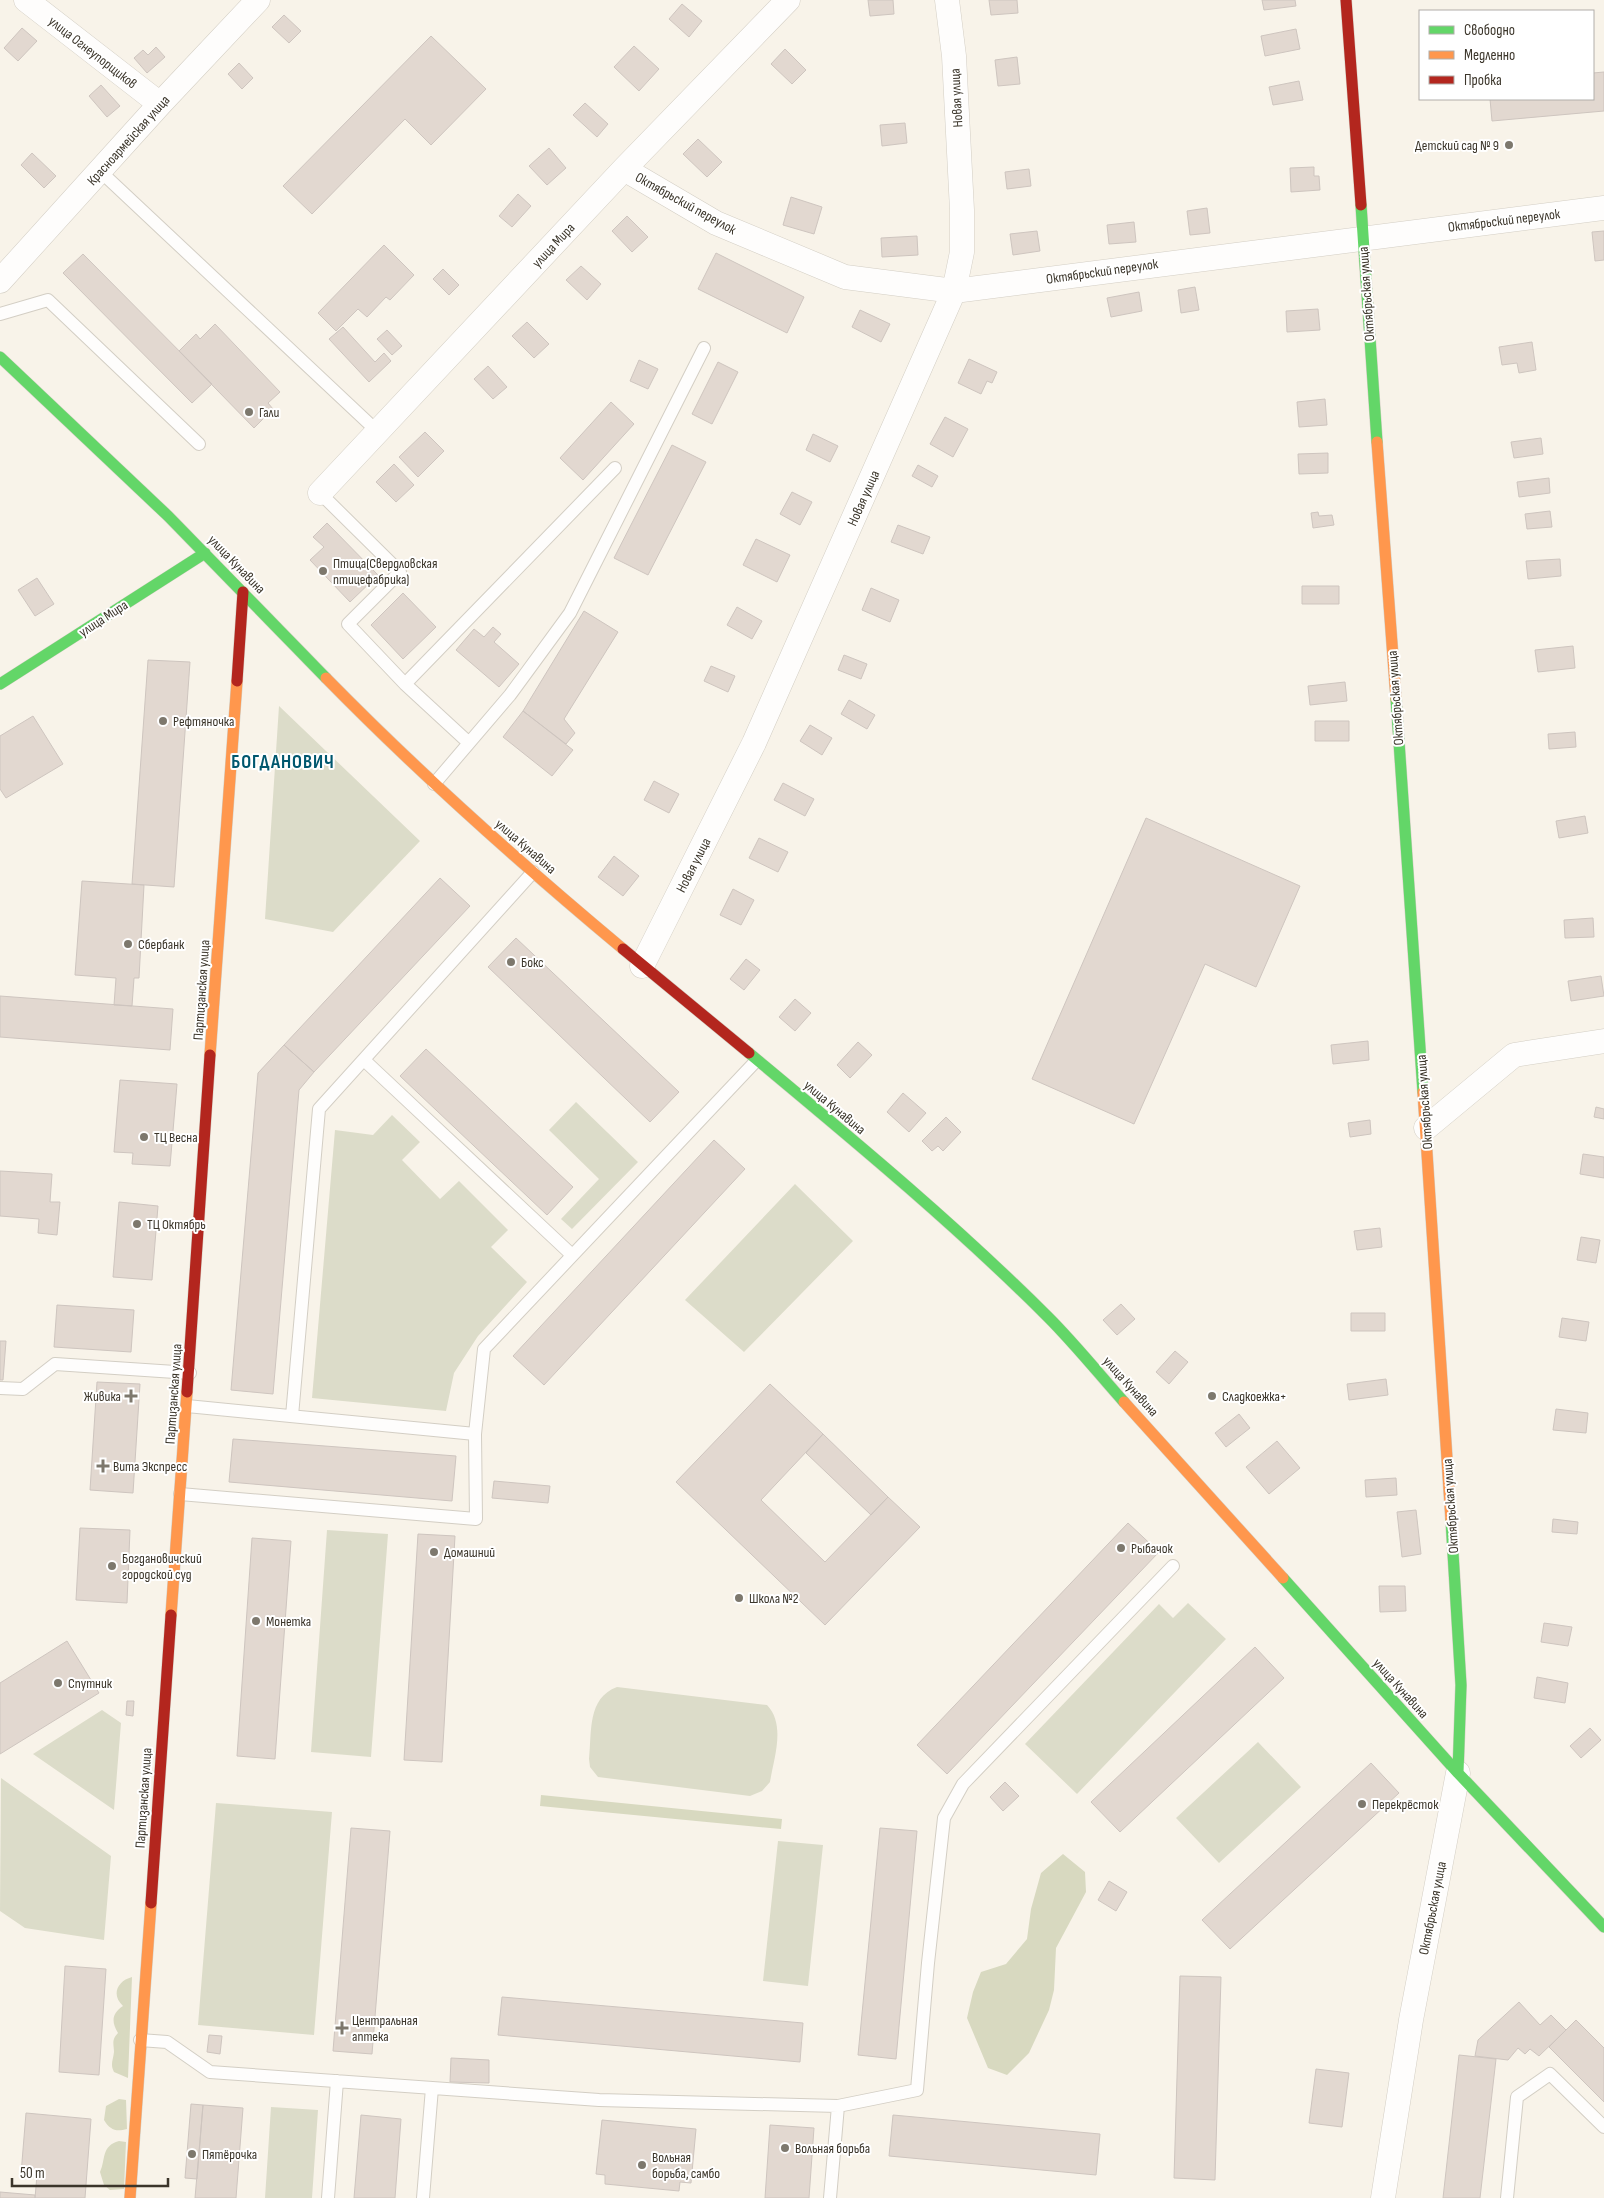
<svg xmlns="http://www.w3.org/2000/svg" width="1604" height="2198" font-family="'Sofia Sans Condensed',sans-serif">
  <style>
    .green { fill: #dcdcc9 }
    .forest { fill: #d8d9c0 }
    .building { fill: #e2d8d0; stroke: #cec5bf }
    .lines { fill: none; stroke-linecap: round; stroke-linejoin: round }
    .lane-casing { stroke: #d3cec4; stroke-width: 14 }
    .street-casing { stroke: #d3cec4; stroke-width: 25 }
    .fast-casing { stroke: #d3cec4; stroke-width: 12 }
    .slow-casing { stroke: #d3cec4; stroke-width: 12 }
    .jam-casing { stroke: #d3cec4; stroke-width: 12 }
    .lane { stroke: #fefdfc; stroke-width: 12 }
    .street { stroke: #fefdfc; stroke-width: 24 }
    .fast { stroke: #63d668; stroke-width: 11 }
    .slow { stroke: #ff974d; stroke-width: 11 }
    .jam { stroke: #b3261e; stroke-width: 11 }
    .poi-dot { fill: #7d786d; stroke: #fff; stroke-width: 2 }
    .labels { text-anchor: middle; stroke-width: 4; stroke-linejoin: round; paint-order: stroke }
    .street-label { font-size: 14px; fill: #3b352a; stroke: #fff }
    .poi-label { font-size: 14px; fill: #3b352a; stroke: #fff; text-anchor: start }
    .district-label { font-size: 19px; font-weight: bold; letter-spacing: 1px; fill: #00576e; stroke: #fff }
  </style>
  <rect width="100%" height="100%" fill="#f8f3e9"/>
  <path class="green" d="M279,706l141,135 -87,91 -68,-13z
    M576,1102l62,60 -66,67 -11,-10 38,-40 -50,-49z
    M392,1115l28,27 -18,18 38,39 19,-18 49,49 -17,17 36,35 -49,54 -24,37 -8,38 -134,-13 23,-268 38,5z
    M795,1184l58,57 -109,111 -59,-52z
    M327,1530l61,4 -17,223 -60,-5z
    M1188,1603l38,36 -149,155 -52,-50 134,-140 14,14z
    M617,1687l150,18c19,20 7,52 3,77l-8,9 -12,5 -152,-19 -8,-10 -1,-8c3,-27 -2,-61 28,-72z
    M102,1710l19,13 -7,87 -81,-56z
    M1258,1742l43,45 -82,76 -43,-45z
    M1,1778l110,78 -7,84 -79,-12 -25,-17z
    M216,1803l116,9 -18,223 -116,-10z
    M778,1841l45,4 -15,141 -45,-5z
    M271,2107l47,3 -6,88h-47z"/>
  <path class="forest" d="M541,1795l241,24 -1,10 -241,-23z
    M1063,1854l22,18 1,20 -30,56 -2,42 -5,20 -20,43 -22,22 -19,-7 -21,-50 6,-26 8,-20 25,-8 21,-25 4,-30 10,-36z
    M132,1977l-4,101 -14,-6c-4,-8 -1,-11 0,-20 0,-7 -3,-12 4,-19 -7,-11 -6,-20 5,-27 -12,-11 -6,-25 9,-29z
    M119,2099l7,1 1,29c-11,3 -17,1 -23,-9l2,-14z
    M119,2141l7,1 -2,47 -14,1 -6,-5 -4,-13c6,-13 1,-26 19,-31z"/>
  <path class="building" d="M868,0h25l1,14 -24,2z
    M989,0h28l1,13 -27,2z
    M1262,0h33l1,6 -32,4z
    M682,4l20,17 -13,16 -20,-18z
    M284,15l17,16 -12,12 -17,-16z
    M22,28l15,13 -19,20 -14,-13z
    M1296,29l4,20 -35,7 -4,-20z
    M431,36l55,53 -55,56 -26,-26 -93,95 -29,-28z
    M634,46l25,23 -20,22 -25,-24z
    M156,47l9,10 -18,16 -13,-15 9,-8 5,5z
    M785,49l21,21 -14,14 -21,-20z
    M1017,57l3,27 -22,2 -3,-26z
    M239,63l14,15 -11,11 -14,-15z
    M1604,72v39l-112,10 -2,-22h103v-26z
    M1299,81l4,19 -30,5 -4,-18z
    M101,85l19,21 -13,11 -18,-21z
    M585,103l23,21 -11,13 -24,-22z
    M905,123l2,20 -25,3 -2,-21z
    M698,139l24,23 -15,15 -24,-23z
    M549,148l17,20 -19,17 -18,-19z
    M32,153l24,23 -12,12 -23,-23z
    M1314,167v9h5l1,14 -29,2 -1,-24z
    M1029,169l2,17 -24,3 -2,-17z
    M518,194l13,12 -19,21 -13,-11z
    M791,197l31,10 -8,27 -31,-9z
    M1207,208l3,25 -20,2 -3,-24z
    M627,216l21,21 -16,15 -20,-21z
    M1134,222l2,20 -27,2 -2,-19z
    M1037,231l3,20 -27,4 -3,-21z
    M1604,231v29l-9,1 -3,-29z
    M917,236l1,19 -36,2 -1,-19z
    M384,245l30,30 -24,25 -4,-3 -19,20 -9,-8 -22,22 -18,-18z
    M716,253l88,44 -17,36 -89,-44z
    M83,254l129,130 -20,19 -129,-130z
    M581,266l20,18 -14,16 -21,-20z
    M443,269l16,16 -10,10 -16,-16z
    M1195,287l4,23 -18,3 -3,-23z
    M1139,292l3,19 -31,6 -4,-19z
    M1318,309l2,21 -33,2 -1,-21z
    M860,310l30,14 -9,18 -29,-15z
    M527,322l22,22 -15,14 -22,-22z
    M215,324l65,68 -12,11 5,6 -19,19 -75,-77 17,-17 4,5z
    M343,327l32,35 9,-9 7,8 -22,21 -40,-43z
    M387,330l15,16 -10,9 -15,-16z
    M1532,342l4,28 -17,3 -2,-10 -15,2 -3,-18z
    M969,359l28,13 -5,11 -5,-2 -6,13 -23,-11z
    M639,360l19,9 -10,20 -18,-8z
    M718,362l20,10 -26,52 -20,-10z
    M488,366l19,21 -14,12 -19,-20z
    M1325,399l2,26 -28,2 -2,-25z
    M611,402l23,22 -51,56 -23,-22z
    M945,417l23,12 -15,28 -23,-13z
    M425,432l19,19 -26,26 -19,-20z
    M813,434l25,12 -8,16 -24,-12z
    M1541,438l2,16 -29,4 -3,-16z
    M672,445l34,17 -58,113 -34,-17z
    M1328,453v20l-29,1 -1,-20z
    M394,464l20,21 -18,17 -20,-20z
    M918,465l20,11 -6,11 -20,-11z
    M1549,478l1,15 -31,4 -2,-15z
    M792,492l20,10 -12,23 -20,-11z
    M1550,511l2,16 -25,2 -2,-15z
    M1318,512l1,4 13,-1 2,10 -21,3 -2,-15z
    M327,523l51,52 -28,27 -40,-42 14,-13 -11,-10z
    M898,525l32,12 -7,17 -32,-12z
    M756,539l34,16 -13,27 -34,-17z
    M1560,559l1,17 -33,3 -2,-18z
    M37,578l17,26 -19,12 -17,-26z
    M1302,586h37v18h-37z
    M871,588l28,12 -9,22 -28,-12z
    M403,593l33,34 -33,32 -32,-34z
    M737,607l25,14 -10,18 -25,-14z
    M584,611l34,21 -54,87 11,14 -9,11 -43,-33z
    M493,627l8,7 -7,8 25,22 -20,23 -43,-37 18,-21 10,8z
    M1573,646l2,22 -37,4 -3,-22z
    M844,655l23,9 -6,15 -23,-9z
    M148,660l42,2 -16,225 -42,-3z
    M711,666l24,10 -7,16 -24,-11z
    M1345,682l2,19 -37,4 -2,-19z
    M849,700l26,15 -8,14 -26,-15z
    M523,711l50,39 -21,26 -49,-39z
    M33,716l30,48 -57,34 -6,-9v-53z
    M1315,721h34v20h-34z
    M810,725l22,13 -10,17 -22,-14z
    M1575,732l1,15 -27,2 -1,-15z
    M654,781l25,13 -10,19 -25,-13z
    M783,783l31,16 -9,17 -31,-16z
    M1585,816l3,17 -29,5 -3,-17z
    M1146,818l154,68 -44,101 -51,-23 -71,160 -102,-45z
    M759,838l29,14 -10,20 -29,-14z
    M614,856l25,20 -16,20 -25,-19z
    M440,878l30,28 -156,166 -30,-27z
    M82,881l62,4 -5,93h-5l-2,28 -18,-1 2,-27 -41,-3z
    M733,889l21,11 -13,25 -21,-10z
    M1593,918l1,19 -29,1 -1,-18z
    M516,938l163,154 -29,30 -162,-155z
    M746,959l14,11 -16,20 -14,-11z
    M1601,976l3,20 -33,5 -3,-20z
    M0,996l173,13 -3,41 -170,-13z
    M795,999l16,14 -16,18 -16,-14z
    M1368,1041l1,19 -36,4 -2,-19z
    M858,1042l14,13 -22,23 -13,-13z
    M284,1045l30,27 -15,18 -26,304 -42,-4 27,-317z
    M426,1049l147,138 -26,28 -147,-139z
    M120,1080l57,4 -7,82 -38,-2 1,-11 -19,-1z
    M903,1093l23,20 -17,19 -22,-20z
    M1596,1107l8,2v10l-10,-2z
    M946,1117l15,15 -18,19 -5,-5 -6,5 -10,-10z
    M1370,1120l1,14 -21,3 -2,-14z
    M714,1140l31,29 -201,216 -31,-29z
    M1583,1154l21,3v21l-24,-4z
    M0,1171l52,3 -2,28h10l-3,33 -19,-2 1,-14 -39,-3z
    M119,1202l39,4 -6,74 -39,-3z
    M1380,1228l2,19 -25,3 -3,-19z
    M1581,1237l19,3 -4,23 -19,-3z
    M1121,1304l14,15 -18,16 -14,-15z
    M57,1305l77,5 -3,42 -77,-5z
    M1351,1313h34v18h-34z
    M1562,1318l27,4 -3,19 -27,-4z
    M0,1341h6l-3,39h-3z
    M1175,1351l13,11 -19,22 -13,-12z
    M1386,1379l2,16 -39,5 -2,-16z
    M97,1382l43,2 -7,109 -43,-3z
    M770,1384l53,50 -62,66 64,62 63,-65 32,30 -95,98 -149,-143z
    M1556,1409l32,4 -2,20 -33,-3z
    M1239,1414l11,14 -24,19 -11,-14z
    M823,1434l65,63 -17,18 -65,-62z
    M233,1439l223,17 -4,45 -223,-19z
    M1277,1441l23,27 -31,26 -23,-27z
    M1396,1478l1,17 -31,2 -1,-17z
    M494,1481l56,5 -2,17 -56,-5z
    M1416,1510l5,44 -19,3 -5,-45z
    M1553,1519l25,3 -1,12 -25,-2z
    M1128,1523l31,29 -212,222 -30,-29z
    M80,1528l50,2 -3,73 -51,-3z
    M418,1534l37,2 -13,226 -38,-2z
    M252,1538l39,3 -16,218 -38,-3z
    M1379,1586h26l1,25 -26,1z
    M1544,1623l28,4 -4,19 -27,-4z
    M67,1641l32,52 -99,61v-71z
    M1255,1647l29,31 -164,154 -29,-30z
    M1537,1677l31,6 -3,20 -31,-5z
    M127,1701h7l-1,15 -7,-1z
    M1590,1728l11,12 -20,18 -11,-12z
    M1371,1763l28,30 -169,156 -28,-29z
    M1005,1782l14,14 -16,15 -13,-14z
    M351,1828l39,3 -18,223 -39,-3z
    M880,1828l37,3 -21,228 -38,-4z
    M1109,1881l18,11 -11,19 -18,-11z
    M65,1966l41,3 -7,106 -40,-3z
    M1180,1976l41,1 -6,203 -41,-2z
    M502,1997l301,26 -3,39 -302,-27z
    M1519,2002l21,23 11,-10 15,15 -27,26 -9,-7 -5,5 -7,-6 -10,12 -33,-4 3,-16z
    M1576,2020l28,28v54l-55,-55z
    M209,2035l13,1 -2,18 -13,-2z
    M1459,2055l37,4 -16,139h-37z
    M451,2058l38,2v23l-39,-1z
    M1316,2069l33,4 -7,54 -33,-4z
    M191,2104l12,1 -6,74 -12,-1z
    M203,2105l40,3 -7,90h-41z
    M26,2113l65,6 -6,79h-50l2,-23 -16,-1z
    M361,2115l40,4 -6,79h-41z
    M893,2115l207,19 -4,41 -207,-19z
    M602,2120l94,9 -5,54 -11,-1 -1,9 -74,-7v-9l-9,-1z
    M770,2125l44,3 -5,70h-44z
    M0,2192l35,3v3h-35z"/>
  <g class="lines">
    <g class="lane-casing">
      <path id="lane" d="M100,171l278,261
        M0,314l48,-14 151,144
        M320,493l80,79 -52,52 57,60 64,59
        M405,684l210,-216
        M434,784l76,-89 60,-82 134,-265
        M364,1060l208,195
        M0,1388l23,1 32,-25 135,9
        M187,1406l288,28
        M292,1416l27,-307 214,-237
        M180,1494l296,25 -1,-85 9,-85 272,-288
        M140,2040l27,2 43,30 389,28 239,6
        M328,2198l9,-117
        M423,2198l9,-110
        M830,2198l8,-92 79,-16 11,-127 16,-145 19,-34 210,-218
        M1507,2198l10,-101 33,-23 54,53"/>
    </g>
    <g class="street-casing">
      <path id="street" d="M26,0l134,104
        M624,169l92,54 129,54 109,14 650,-83
        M0,281l160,-177 98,-104
        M320,493l304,-324 164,-169
        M642,966l112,-223 200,-452 8,-39v-42l-8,-154 -7,-56
        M1426,1128l88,-73 90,-14
        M1383,2198l28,-178 47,-247"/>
    </g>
    <g class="fast-casing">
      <path id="fast" d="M1361,205l16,237
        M0,357l168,159 158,162
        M0,684l205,-131
        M1396,698l27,394
        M749,1053c102,85 205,170 299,264 27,27 51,57 76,85
        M1451,1520l10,165 -3,88
        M1283,1578l175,195 146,154"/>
    </g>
    <g class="slow-casing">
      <path id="slow" d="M1377,442l19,256
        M326,678c94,96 194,185 297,271
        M210,1055l27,-374
        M1423,1092l28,428
        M1124,1402l159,176
        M171,1615l16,-223
        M130,2198l21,-295"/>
    </g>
    <g class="jam-casing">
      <path id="jam" d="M1346,0l15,205
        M237,681l6,-89
        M623,949l126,104
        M187,1392l23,-337
        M151,1903l20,-288"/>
    </g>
    <use href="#lane" class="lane"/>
    <use href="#street" class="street"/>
    <use href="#fast" class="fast"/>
    <use href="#slow" class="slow"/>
    <use href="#jam" class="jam"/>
  </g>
  <g class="poi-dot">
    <circle cx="1509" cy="145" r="5"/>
    <circle cx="249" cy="412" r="5"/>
    <circle cx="323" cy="571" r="5"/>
    <circle cx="163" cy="721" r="5"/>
    <circle cx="128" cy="944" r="5"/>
    <circle cx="511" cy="962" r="5"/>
    <circle cx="144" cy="1137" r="5"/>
    <circle cx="137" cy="1224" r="5"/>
    <path d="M128.5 1388.5h5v5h5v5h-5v5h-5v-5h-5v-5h5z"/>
    <circle cx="1212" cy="1396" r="5"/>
    <path d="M100.5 1458.5h5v5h5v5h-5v5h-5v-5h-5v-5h5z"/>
    <circle cx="1121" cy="1548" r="5"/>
    <circle cx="434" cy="1552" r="5"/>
    <circle cx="112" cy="1566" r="5"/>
    <circle cx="739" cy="1598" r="5"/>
    <circle cx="256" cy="1621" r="5"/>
    <circle cx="58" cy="1683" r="5"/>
    <circle cx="1362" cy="1804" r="5"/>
    <path d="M339.5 2020.5h5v5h5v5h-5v5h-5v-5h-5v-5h5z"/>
    <circle cx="785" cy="2148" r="5"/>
    <circle cx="192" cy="2154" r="5"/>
    <circle cx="642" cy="2165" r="5"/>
  </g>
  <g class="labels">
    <g class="street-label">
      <text transform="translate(93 52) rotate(38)" y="5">улица Огнеупорщиков</text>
      <text transform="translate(956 98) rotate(-93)" y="5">Новая улица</text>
      <text transform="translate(128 140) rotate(-48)" y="5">Красноармейская улица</text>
      <text transform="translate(686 203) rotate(29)" y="5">Октябрьский переулок</text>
      <text transform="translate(1504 220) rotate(-7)" y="5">Октябрьский переулок</text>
      <text transform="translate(553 245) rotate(-47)" y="5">улица Мира</text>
      <text transform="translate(1102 271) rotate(-8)" y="5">Октябрьский переулок</text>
      <text transform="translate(1366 294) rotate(-94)" y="5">Октябрьская улица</text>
      <text transform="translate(863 498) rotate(-66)" y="5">Новая улица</text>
      <text transform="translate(237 564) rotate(46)" y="5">улица Кунавина</text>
      <text transform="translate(103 618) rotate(-33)" y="5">улица Мира</text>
      <text transform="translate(1395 698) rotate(-94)" y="5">Октябрьская улица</text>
      <text transform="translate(526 846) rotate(41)" y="5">улица Кунавина</text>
      <text transform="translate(693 865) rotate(-63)" y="5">Новая улица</text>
      <text transform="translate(201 990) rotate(-86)" y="5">Партизанская улица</text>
      <text transform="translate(1424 1102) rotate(-94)" y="5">Октябрьская улица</text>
      <text transform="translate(835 1107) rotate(40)" y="5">улица Кунавина</text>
      <text transform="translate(1131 1386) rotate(48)" y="5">улица Кунавина</text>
      <text transform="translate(173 1394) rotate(-86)" y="5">Партизанская улица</text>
      <text transform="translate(1450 1506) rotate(-94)" y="5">Октябрьская улица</text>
      <text transform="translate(1401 1688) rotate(48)" y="5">улица Кунавина</text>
      <text transform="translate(143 1798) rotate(-86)" y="5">Партизанская улица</text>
      <text transform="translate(1432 1908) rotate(-79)" y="5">Октябрьская улица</text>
    </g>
    <g class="poi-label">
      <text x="1499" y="150" text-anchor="end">Детский сад № 9</text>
      <text x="259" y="417">Гали</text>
      <text x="333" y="568">Птица(Свердловская<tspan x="333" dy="16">птицефабрика)</tspan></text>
      <text x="173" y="726">Рефтяночка</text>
      <text x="138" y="949">Сбербанк</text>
      <text x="521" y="967">Бокс</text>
      <text x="154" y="1142">ТЦ Весна</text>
      <text x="147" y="1229">ТЦ Октябрь</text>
      <text x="121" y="1401" text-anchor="end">Живика</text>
      <text x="1222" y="1401">Сладкоежка+</text>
      <text x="113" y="1471">Вита Экспресс</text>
      <text x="1131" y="1553">Рыбачок</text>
      <text x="444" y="1557">Домашний</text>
      <text x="122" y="1563">Богдановичский<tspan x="122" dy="16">городской суд</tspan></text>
      <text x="749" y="1603">Школа №2</text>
      <text x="266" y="1626">Монетка</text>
      <text x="68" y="1688">Спутник</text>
      <text x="1372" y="1809">Перекрёсток</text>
      <text x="352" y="2025">Центральная<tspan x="352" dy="16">аптека</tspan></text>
      <text x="795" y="2153">Вольная борьба</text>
      <text x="202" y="2159">Пятёрочка</text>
      <text x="652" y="2162">Вольная<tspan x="652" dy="16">борьба, самбо</tspan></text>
    </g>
    <g class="district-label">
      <text x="283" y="768">БОГДАНОВИЧ</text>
    </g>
  </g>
  <rect x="1419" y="10" width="175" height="90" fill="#ffffff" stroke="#b1aeaa"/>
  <rect x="1429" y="26" width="25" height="8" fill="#63d668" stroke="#b1aeaa"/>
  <text x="1464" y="35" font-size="15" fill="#3b352a">Свободно</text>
  <rect x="1429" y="51" width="25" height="8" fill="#ff974d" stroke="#b1aeaa"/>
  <text x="1464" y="60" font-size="15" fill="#3b352a">Медленно</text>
  <rect x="1429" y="76" width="25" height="8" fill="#b3261e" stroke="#b1aeaa"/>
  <text x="1464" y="85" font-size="15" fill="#3b352a">Пробка</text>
  <path d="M12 2178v8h156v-8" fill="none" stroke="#3b352a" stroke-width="2.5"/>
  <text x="20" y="2178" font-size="15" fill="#3b352a" stroke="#ffffff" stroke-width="4" paint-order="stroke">50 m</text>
</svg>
